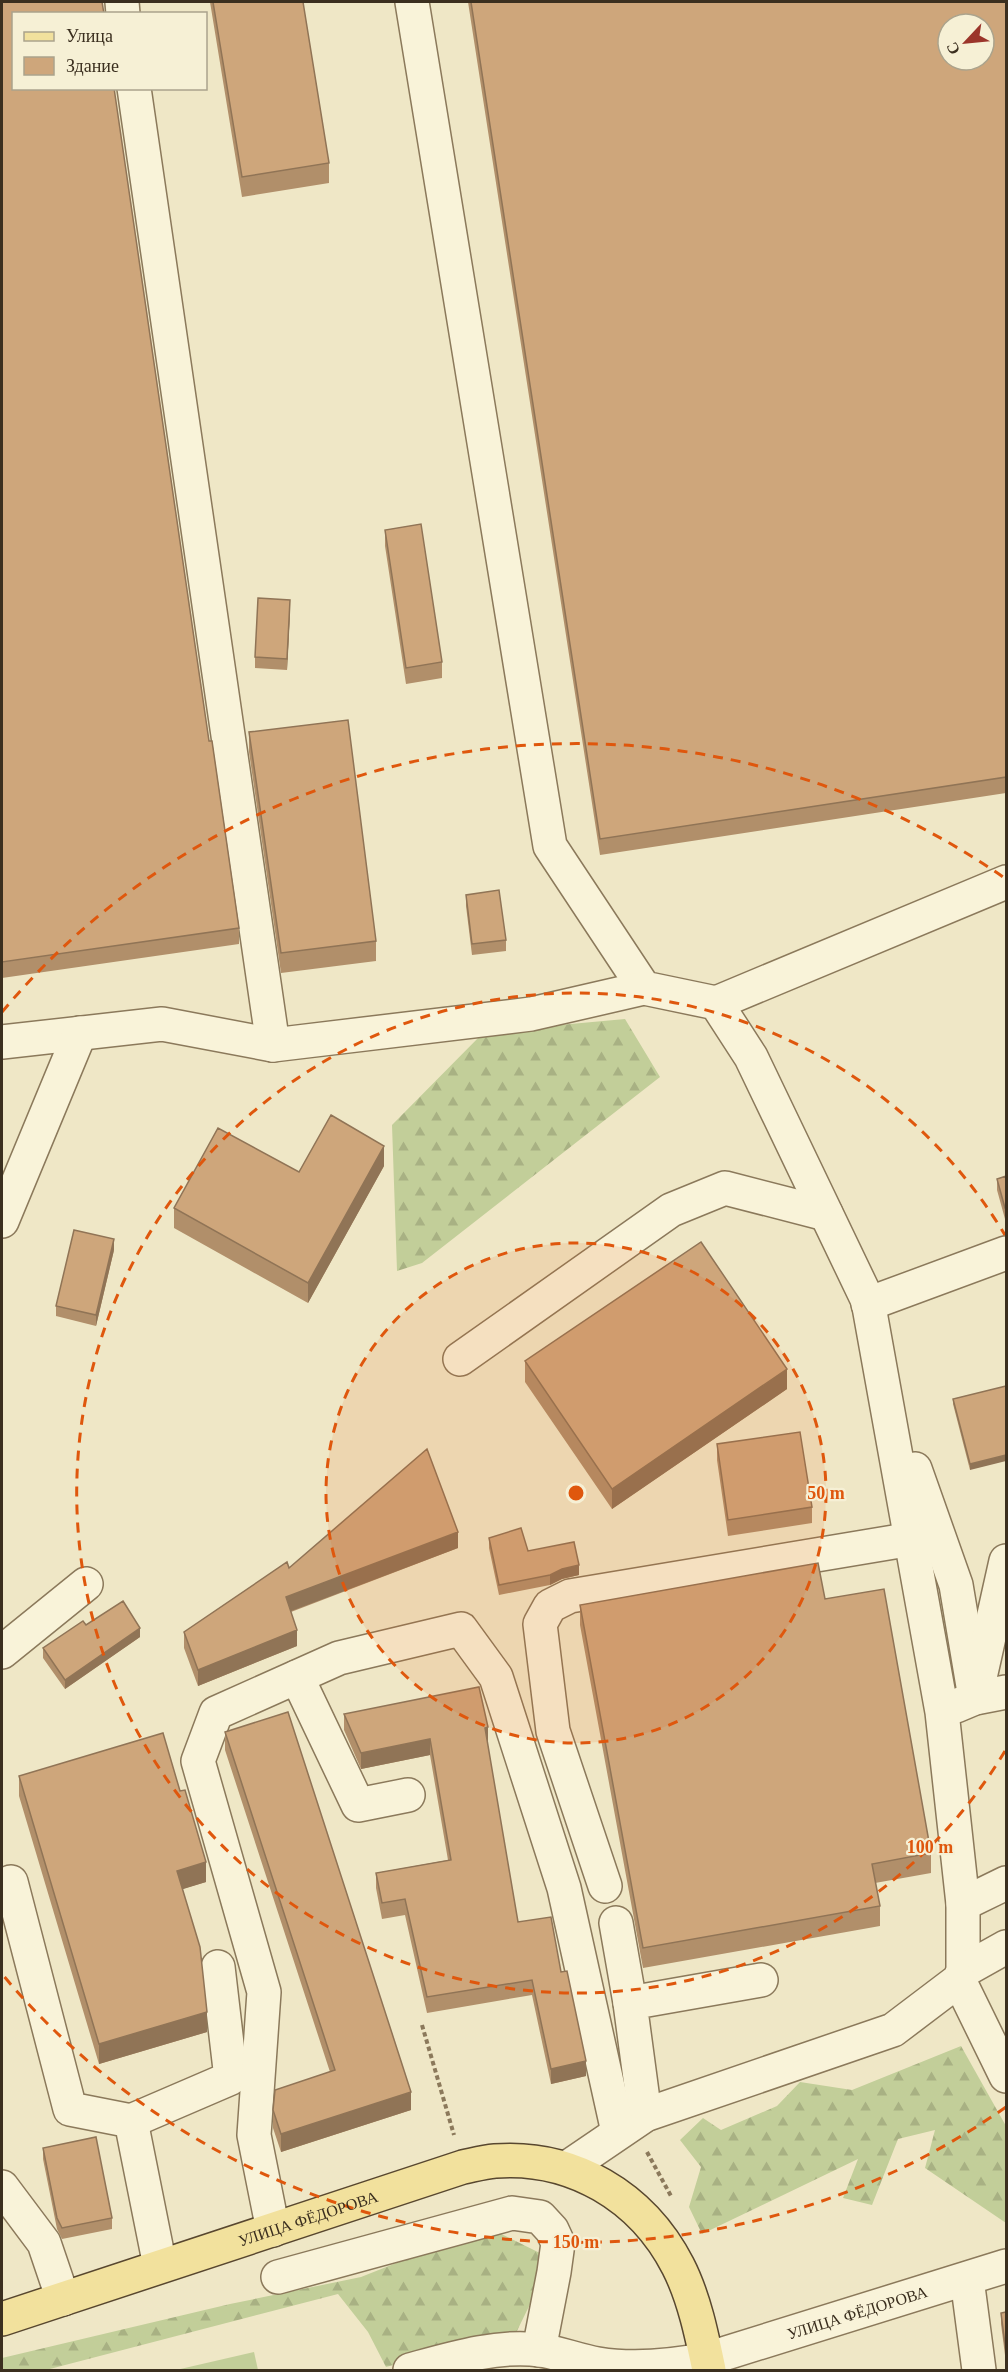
<svg xmlns="http://www.w3.org/2000/svg" width="1008" height="2372" font-family="Georgia,serif">
  <style>
    .green { fill: #c2ce99 }
    .forest { fill: url(#forest-firs) }
    .lines { fill: none; stroke-linecap: round; stroke-linejoin: round }
    .minor-casing { stroke: #8b795b; stroke-width: 36 }
    .major-casing { stroke: #58472f; stroke-width: 36 }
    .path { stroke: #8b795b; stroke-width: 4; stroke-dasharray: 4.5 3; stroke-linecap: butt }
    .minor { stroke: #f9f3d9; stroke-width: 33 }
    .major { stroke: #f2e19d; stroke-width: 33 }
    .wall { fill: #b18f6a }
    .shaded-wall { fill: #907456 }
    .building { fill: #cea67b; stroke: #907456; stroke-width: 1.5; fill-rule: evenodd }
    .ring { fill: none; stroke: #df570d; stroke-width: 3; stroke-dasharray: 10 8 }
    .labels { text-anchor: middle; stroke-width: 4.5; stroke-linejoin: round; paint-order: stroke }
    .street-label { font-size: 16px; fill: #3b2f1f; stroke: #f6f0d5 }
    .centre { fill: #df570d; stroke: #f6f0d5; stroke-width: 3 }
    .ring-label { font-size: 18px; text-anchor: middle; font-weight: bold; fill: #df570d; stroke: #f6f0d5; stroke-width: 4.5; stroke-linejoin: round; paint-order: stroke }
  </style>
  <defs>
    <pattern id="forest-firs" width="22" height="20" patternUnits="userSpaceOnUse" patternTransform="scale(1.5)"><rect width="22" height="20" fill="#c2ce99"/><path d="M5 1l3.5 6h-7zM16 11l3.5 6h-7z" fill="#a8b183"/></pattern>
  </defs>
  <rect width="100%" height="100%" fill="#efe7c6"/>
  <path class="green" d="M254,2352l4,18h-82z"/>
  <path class="forest" d="M625,1019l35,58 -238,186 -25,8 -5,-146 92,-93z
    M961,2046l45,80v97l-81,-55 10,-38 -37,9 -26,66 -29,-7 15,-39 -156,75 -13,-27 12,-40 -21,-27 23,-22 18,12 56,-24 23,-24 52,8z
    M487,2227l65,32 -36,74 -130,34 -18,-35 -30,-38 -292,76h-44v-12l228,-54 131,-27z"/>
  <g class="lines">
    <g class="minor-casing">
      <g id="minor">
        <path d="M122,2l1,12"/>
        <path d="M412,2l138,844 94,142 72,15 35,54 117,244 74,411 21,192v67l-4,9 -66,50 -248,85 -78,53"/>
        <path d="M134,88l139,957"/>
        <path d="M716,1003l290,-121"/>
        <path d="M2,1042l160,-18 111,21 258,-31 113,-26"/>
        <path d="M2,1221l78,-188"/>
        <path d="M868,1304l138,-51"/>
        <path d="M460,1359l211,-149 54,-22 101,26"/>
        <path d="M915,1469l41,116 19,113"/>
        <path d="M2,1652l84,-68"/>
        <path d="M297,1677l61,128 50,-10"/>
        <path d="M979,1682l27,-121"/>
        <path d="M956,1706l19,-8 31,-6"/>
        <path d="M11,1882l59,227 61,12 29,145"/>
        <path d="M605,1886l-52,-155 -13,-107 10,-18 20,-10 342,-57"/>
        <path d="M963,1904l43,-21"/>
        <path d="M616,1923l14,80"/>
        <path d="M963,1971l43,-24"/>
        <path d="M959,1980l47,96"/>
        <path d="M645,2115l-15,-112 131,-23"/>
        <path d="M131,2121l100,-43 -13,-111"/>
        <path d="M2,2187l42,56 19,56"/>
        <path d="M273,2230l-19,-95 10,-143 -66,-231 18,-48 123,-55 122,-29 35,48 68,211 54,244"/>
        <path d="M278,2277l234,-64 28,4 12,13 6,13 -4,29 -15,78"/>
        <path d="M967,2279l12,91"/>
        <path id="s1" d="M410,2370c40,-11 89,-26 130,-20 20,3 39,11 58,14 36,6 74,2 109,-5l299,-93"/>
      </g>
    </g>
    <g class="major-casing">
      <g id="major">
        <path id="s2" d="M2,2319l461,-152c10,-2 21,-5 32,-6 77,-6 147,35 183,105 16,31 24,70 31,104"/>
      </g>
    </g>
    <path class="path" d="M422,2025l32,110
      M647,2152l24,44"/>
    <use href="#minor" class="minor"/>
    <use href="#major" class="major"/>
  </g>
  <path class="wall" d="M2,2l207,739 30,187v16l-237,34z
    M210,2h93l26,161v20l-87,14z
    M468,2h538v791l-406,62z
    M385,530l57,132v16l-36,6 -21,-138z
    M290,611l-3,59 -32,-2v-11z
    M249,732l127,209v20l-95,12 -32,-221z
    M466,895l40,45v11l-34,4 -6,-49z
    M384,1166l-76,137 -134,-75v-20l125,-36z
    M1006,1176l-1,43 -8,-29v-11z
    M114,1250l-18,76 -40,-10v-10z
    M525,1361l262,28 -175,120 -87,-127z
    M1006,1386l-36,84 -17,-66v-5z
    M717,1444l95,63v16l-84,13 -11,-76z
    M489,1538l39,13 51,24 -17,4 -12,6 -51,10 -10,-47z
    M458,1548l-167,64 6,34 -99,40 -14,-38v-16l105,-64z
    M825,1599l106,254v20l-56,10 5,23v20l-237,42 -63,-343v-20z
    M140,1637l-75,52 -22,-31v-10z
    M344,1714l144,29h-1l31,179 43,50 25,104 -35,8 -19,-89 -105,18 -22,-98 -23,4 -6,-31v-15l72,-13 -18,-105 -69,14 -17,-39z
    M225,1732l186,378 -130,42 -8,-24v-18l57,-38 -105,-322z
    M19,1776l187,106 -24,7 25,143 -108,32 -80,-268z
    M43,2148l69,70v11l-50,10 -5,-10 -14,-70z
    M1006,2312v51l-5,-39v-11z"/>
  <path class="shaded-wall" d="M290,600v11l-3,59v-11z
    M384,1146v20l-76,137v-20z
    M1005,1208h1v10l-1,1z
    M114,1239v11l-18,76v-11z
    M787,1369v20l-175,120v-20z
    M1006,1455v6l-36,9v-6z
    M458,1532v16l-172,65v-16z
    M579,1565v10l-17,4 -12,6v-10l12,-6z
    M140,1628v9l-75,52v-9z
    M297,1630v16l-99,40v-16z
    M488,1727v16h-3v-15z
    M430,1739v16l-69,14v-16z
    M206,1862v20l-29,9v-20z
    M207,2012v20l-108,32v-20z
    M586,2061v15l-35,8v-15z
    M411,2092v18l-130,42v-18z"/>
  <path class="building" d="M2,2h100l2,12h-90v74h100l95,653h3l27,187 -237,34z
    M213,2h90l26,161 -87,14z
    M471,2h535v775l-406,62zM948,24h36v36h-36z
    M421,524l21,138 -36,6 -21,-138z
    M258,598l32,2 -3,59 -32,-2z
    M348,720l28,221 -95,12 -32,-221z
    M499,890l7,50 -34,4 -6,-49z
    M331,1115l53,31 -76,137 -134,-75 44,-80 81,44z
    M1006,1176v32h-1l-8,-29z
    M74,1230l40,9 -18,76 -40,-9z
    M701,1242l86,127 -175,120 -87,-128z
    M1006,1386v69l-36,9 -17,-65z
    M800,1432l12,75 -84,13 -11,-76z
    M427,1449l31,83 -172,65 11,33 -99,40 -14,-38 103,-70 2,6z
    M521,1528l7,23 46,-9 5,23 -17,4 -12,6 -51,10 -10,-47z
    M818,1563l7,36 59,-10 47,264 -59,11 8,42 -237,42 -63,-343z
    M123,1601l17,27 -75,52 -22,-32 40,-27 3,4z
    M479,1687l9,40 -3,1 33,194 33,-5 10,55 6,-1 19,90 -35,8 -19,-89 -105,17 -22,-98 -23,4 -6,-30 75,-13 -21,-121 -69,14 -17,-39z
    M288,1712l123,380 -130,42 -8,-24 2,-20 60,-20 -110,-338z
    M163,1733l17,58 5,-1 21,72 -29,9 23,76 7,65 -108,32 -80,-268z
    M96,2137l16,81 -50,10 -5,-10 -14,-70z
    M1006,2312v40l-5,-39z"/>
  <circle cx="576" cy="1493" r="250" fill="#df570d" fill-opacity=".12"/>
  <g class="ring">
    <circle cx="576" cy="1493" r="250"/>
    <path d="M1005 1751A500 500 0 1 1 1005 1235"/>
    <path d="M1006 2107A749 749 0 0 1 2 1974M2 1012A749 749 0 0 1 1006 879"/>
  </g>
  <g class="labels">
    <g class="street-label">
      <text dy="6" stroke="none"><textPath href="#s2" startOffset="322">УЛИЦА ФЁДОРОВА</textPath></text>
      <text dy="6" stroke="none"><textPath href="#s1" startOffset="459">УЛИЦА ФЁДОРОВА</textPath></text>
    </g>
  </g>
  <circle cx="576" cy="1493" r="9" class="centre"/>
  <g class="ring-label">
    <text x="826" y="1499">50 m</text>
    <text x="930" y="1853">100 m</text>
    <text x="576" y="2248">150 m</text>
  </g>
  <rect width="1008" height="2372" fill="none" stroke="#3b2f1f" stroke-width="6"/>
  <rect x="12" y="12" width="195" height="78" fill="#f6f0d5" stroke="#aba38c" stroke-width="1.5"/>
  <rect x="24" y="32" width="30" height="9" fill="#f2e19d" stroke="#aba38c" stroke-width="1.5"/>
  <text x="66" y="42" font-size="18" fill="#3b2f1f">Улица</text>
  <rect x="24" y="57" width="30" height="18" fill="#cea67b" stroke="#aba38c" stroke-width="1.5"/>
  <text x="66" y="72" font-size="18" fill="#3b2f1f">Здание</text>
  <g transform="translate(966 42) rotate(244)"><circle r="28" fill="#f6f0d5" stroke="#aba38c" stroke-width="1.5"/>
  <path d="M0-4.5L10 22L0 15L-10 22Z" fill="#9b352a"/>
  <text y="-9" font-size="16" font-weight="bold" text-anchor="middle" fill="#3b2f1f">С</text>
  </g>
</svg>
